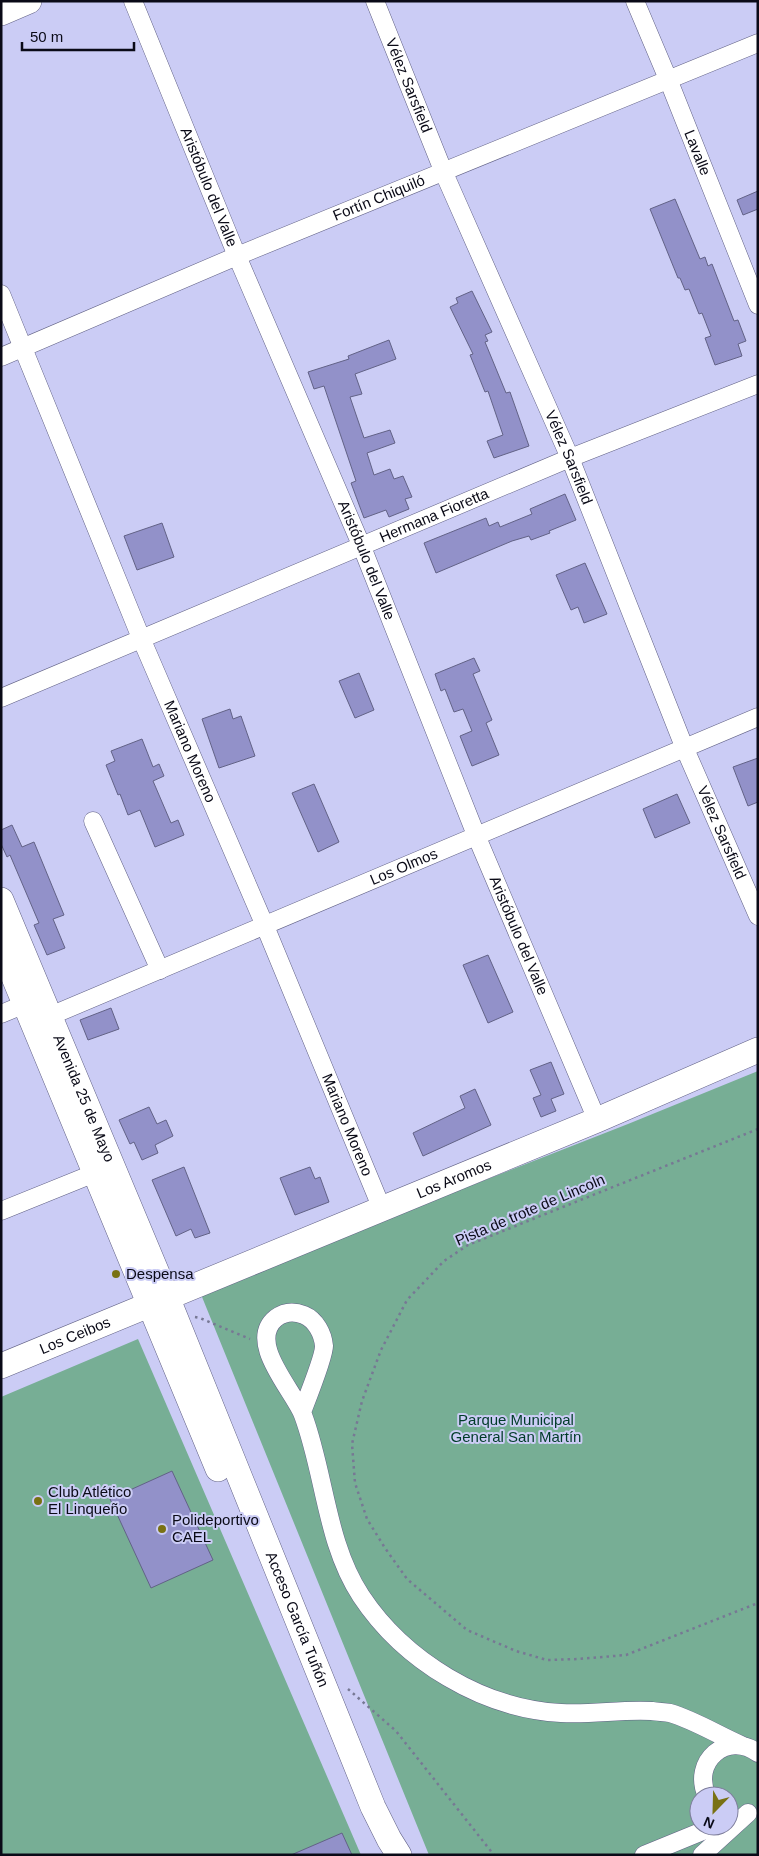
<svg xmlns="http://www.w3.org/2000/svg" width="759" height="1856" font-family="Helvetica,sans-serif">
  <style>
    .green { fill: #77ae95; fill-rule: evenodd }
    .building { fill: #9291c9; stroke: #626286 }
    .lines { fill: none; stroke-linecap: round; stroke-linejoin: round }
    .street-casing { stroke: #616185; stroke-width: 19 }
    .secondary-casing { stroke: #616185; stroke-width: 26 }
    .path { stroke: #777894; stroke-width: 2.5; stroke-dasharray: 2.5 4; stroke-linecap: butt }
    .street { stroke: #fff; stroke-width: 18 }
    .secondary { stroke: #fff; stroke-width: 25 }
    .poi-dot { fill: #797113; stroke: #cbccf5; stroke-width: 2 }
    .labels { text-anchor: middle; stroke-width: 4; stroke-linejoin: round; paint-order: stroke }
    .street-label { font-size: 15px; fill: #0a0a17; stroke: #cbccf5 }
    .poi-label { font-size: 15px; fill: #0a0a17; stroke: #cbccf5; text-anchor: start }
    .park-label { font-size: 15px; fill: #003b28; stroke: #cbccf5 }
  </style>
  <rect width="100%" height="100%" fill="#cbccf5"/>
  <path class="green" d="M758,1071v784h-329l-229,-563 428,-168zM699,1796h30v30h-30z
    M138,1339l223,516h-360v-458z"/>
  <path class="building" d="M758,191v18l-15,6 -6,-15z
    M675,199l25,60 5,-2 3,9 4,-2 22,57 4,-1 8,21 -8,3 4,12 -27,9 -10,-27 6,-2 -9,-23 -3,1 -10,-25 -4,1 -5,-12h-2l-28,-69z
    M472,291l20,41 -7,3 3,6 -3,1 21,51 4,-1 19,54 -35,12 -7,-17 16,-6 -15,-44 -3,1 -15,-37 3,-1 -23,-47 8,-4 -2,-5z
    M389,340l7,19 -41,15 7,20 -12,3 14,41 26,-8 5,13 -28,10 7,22 16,-6 4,10 9,-3 9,21 -7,2 4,10 -20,8 -3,-7 -22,8 -13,-35 5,-2 -32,-95 -10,3 -6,-17 41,-13 -1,-3z
    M565,494l11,26 -27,11 1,2 -19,7 -2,-4 -17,5 -76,32 -12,-30 62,-25 3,8 9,-4 2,5 32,-13 -2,-5z
    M162,523l12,34 -37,13 -13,-34z
    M585,563l22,51 -23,9 -6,-16 -7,3 -15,-35z
    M474,658l6,13 -7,3 19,46 -6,3 13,32 -27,11 -12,-30 12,-5 -9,-22 -9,3 -9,-23 -4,2 -6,-17z
    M359,673l15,37 -19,8 -16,-37z
    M230,709l3,10 8,-3 14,40 -36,12 -17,-49z
    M142,739l11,28 6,-3 5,12 -11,5 18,42 7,-3 6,15 -29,12 -15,-37 -12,5 -8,-21 -2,1 -12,-30 9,-4 -4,-10z
    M758,758v44l-10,4 -15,-39z
    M314,784l25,58 -21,10 -26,-59z
    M677,794l13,29 -35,15 -12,-29z
    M12,825l10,22 12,-5 30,73 -11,4 12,29 -18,7 -13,-30 5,-2 -29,-68 -3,2 -6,-13v-14z
    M488,955l25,57 -25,11 -25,-58z
    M111,1008l8,21 -31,11 -8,-20z
    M551,1062l13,32 -13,5 5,12 -15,6 -8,-19 8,-3 -11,-25z
    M475,1089l16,36 -68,31 -10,-23 52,-25 -5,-12z
    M149,1107l8,17 9,-4 7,16 -18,9 3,8 -16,7 -8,-18 -4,2 -11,-24z
    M184,1167l26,66 -15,5 -4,-9 -15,7 -24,-56z
    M310,1167l5,12 5,-2 9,25 -34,13 -15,-37z
    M172,1471l41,89 -62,28 -41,-89z
    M342,1833l10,22h-61z"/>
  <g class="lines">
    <g class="street-casing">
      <g id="street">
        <path id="s1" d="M133,1l104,255 125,291 114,288 121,285"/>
        <path id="s2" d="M375,1l69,172 126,285 115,291 73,167"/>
        <path id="s3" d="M635,1l33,78 90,226"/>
        <path id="s4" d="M1,294l140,344 124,288 117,283"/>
        <path id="s5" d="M1,357l236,-101 521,-213"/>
        <path id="s6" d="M1,698l569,-240 188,-74"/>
        <path d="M93,821l67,149"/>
        <path d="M1,1014l24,-10"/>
        <path id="s7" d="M50,1016l708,-299"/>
        <path d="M1,1211l94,-38"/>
        <path d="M302,1412c5,-13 22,-55 22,-66 -1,-12 -8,-26 -20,-31 -10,-4 -20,-3 -28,3 -30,24 18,73 27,97 22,59 23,128 58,181 43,65 122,113 200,117 31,2 61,-4 91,-2 6,1 12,1 18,2 24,7 48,22 71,32"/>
        <path d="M707,1796c-16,-34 20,-66 51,-43"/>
        <path d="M644,1855l71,-29"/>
        <path d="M702,1855l46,-42"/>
      </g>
    </g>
    <g class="secondary-casing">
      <g id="secondary">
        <path d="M1,13l28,-12"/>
        <path id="s8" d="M1,900l166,397 206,510 16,32 10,16"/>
        <path d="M1,946l217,523"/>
        <path id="s9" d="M1,1366l596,-246 161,-70"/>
      </g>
    </g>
    <path class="path" d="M758,1129l-290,116 -24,16 -37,39 -26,50 -19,51 -10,43 3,39 12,36 18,29 22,31 60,51 49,21 31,9 31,-1 48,-4 132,-52
      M195,1317l5,1 50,21
      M348,1689l48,42 98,124"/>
    <use href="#street" class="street"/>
    <use href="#secondary" class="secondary"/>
  </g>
  <g class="poi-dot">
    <circle cx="116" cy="1274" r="5"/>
    <circle cx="38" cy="1501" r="5"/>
    <circle cx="162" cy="1529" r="5"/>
  </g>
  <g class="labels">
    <g class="street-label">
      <text dy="5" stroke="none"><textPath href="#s2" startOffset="91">Vélez Sarsfield</textPath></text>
      <text dy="5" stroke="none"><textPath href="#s3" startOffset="164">Lavalle</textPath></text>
      <text dy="5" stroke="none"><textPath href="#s1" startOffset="201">Aristóbulo del Valle</textPath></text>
      <text dy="5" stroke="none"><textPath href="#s5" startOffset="410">Fortín Chiquiló</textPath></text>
      <text dy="5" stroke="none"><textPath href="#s2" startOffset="496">Vélez Sarsfield</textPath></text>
      <text dy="5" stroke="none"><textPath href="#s6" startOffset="470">Hermana Fioretta</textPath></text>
      <text dy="5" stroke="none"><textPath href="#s1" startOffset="606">Aristóbulo del Valle</textPath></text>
      <text dy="5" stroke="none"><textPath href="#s4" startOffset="495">Mariano Moreno</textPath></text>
      <text dy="5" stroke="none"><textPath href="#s2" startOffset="901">Vélez Sarsfield</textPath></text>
      <text dy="5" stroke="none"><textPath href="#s7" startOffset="384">Los Olmos</textPath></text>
      <text dy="5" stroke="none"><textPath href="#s1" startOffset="1011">Aristóbulo del Valle</textPath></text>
      <text dy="5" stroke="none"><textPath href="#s8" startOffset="215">Avenida 25 de Mayo</textPath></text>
      <text dy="5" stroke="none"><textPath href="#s4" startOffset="900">Mariano Moreno</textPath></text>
      <text dy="5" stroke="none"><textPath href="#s9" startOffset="490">Los Aromos</textPath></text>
      <text transform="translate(530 1210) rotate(-23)" y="5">Pista de trote de Lincoln</text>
      <text dy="5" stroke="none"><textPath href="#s9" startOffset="80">Los Ceibos</textPath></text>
      <text dy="5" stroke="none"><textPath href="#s8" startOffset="778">Acceso García Tuñón</textPath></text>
    </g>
    <g class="poi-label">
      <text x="126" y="1279">Despensa</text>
      <text x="48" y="1497">Club Atlético<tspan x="48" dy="17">El Linqueño</tspan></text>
      <text x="172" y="1525">Polideportivo<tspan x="172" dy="17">CAEL</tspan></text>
    </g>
    <g class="park-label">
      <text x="516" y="1425">Parque Municipal<tspan x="516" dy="17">General San Martín</tspan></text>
    </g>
  </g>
  <rect width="759" height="1856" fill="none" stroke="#0a0a17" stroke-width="5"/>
  <g transform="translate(714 1811) rotate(203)"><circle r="24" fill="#cbccf5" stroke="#7e7e9c"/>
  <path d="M0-4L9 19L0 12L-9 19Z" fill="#797113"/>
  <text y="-8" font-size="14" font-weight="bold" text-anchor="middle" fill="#0a0a17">N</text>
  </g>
  <path d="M22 42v8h112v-8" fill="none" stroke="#0a0a17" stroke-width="2.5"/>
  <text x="30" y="42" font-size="15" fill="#0a0a17" stroke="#cbccf5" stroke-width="4" paint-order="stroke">50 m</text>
</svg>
